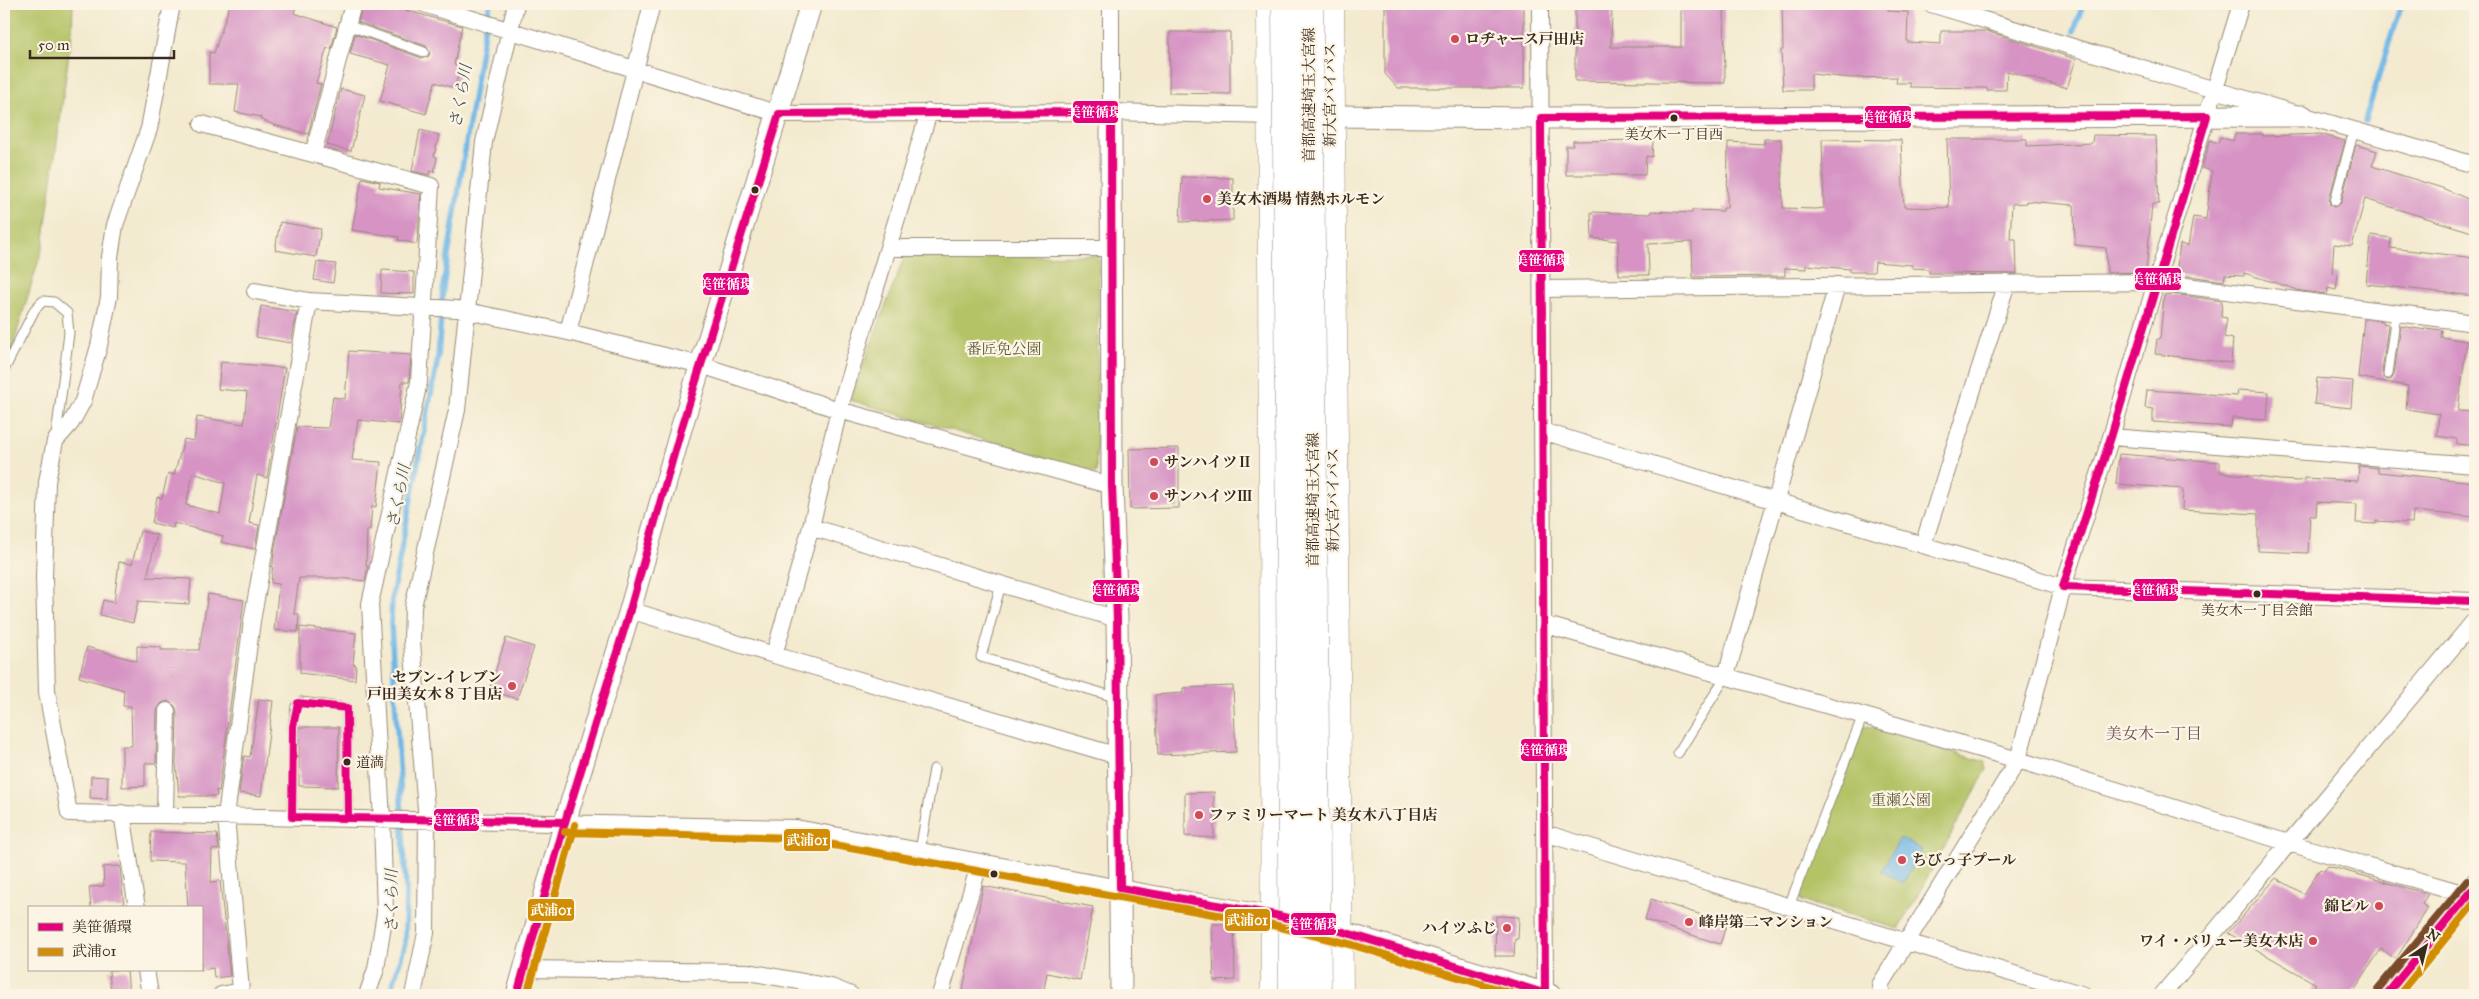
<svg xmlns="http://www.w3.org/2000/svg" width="2479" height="999" font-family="'IM FELL Great Primer','Noto Serif JP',serif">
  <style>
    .green { fill: #b4c366; stroke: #787642 }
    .water { fill: #6fb7e7; stroke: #557082 }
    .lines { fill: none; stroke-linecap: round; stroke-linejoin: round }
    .stream { stroke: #6fb7e7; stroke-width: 5.5 }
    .building { fill: #d693c4; fill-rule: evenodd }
    .service-casing { stroke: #978a76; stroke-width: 11 }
    .minor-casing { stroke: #978a76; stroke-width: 18 }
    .tertiary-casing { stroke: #978a76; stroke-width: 23 }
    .primary-casing { stroke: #978a76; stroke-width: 28 }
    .trunk-casing { stroke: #978a76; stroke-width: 29 }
    .service { stroke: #fff; stroke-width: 9 }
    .minor { stroke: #fff; stroke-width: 16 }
    .tertiary { stroke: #fff; stroke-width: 21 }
    .primary { stroke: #fff; stroke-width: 26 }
    .trunk { stroke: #fff; stroke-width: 28 }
    .motorway-bridge-casing { stroke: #978a76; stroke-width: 29; stroke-linecap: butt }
    .motorway-bridge { stroke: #fff; stroke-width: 28 }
    .bus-1-casing { stroke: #fcf5e5; stroke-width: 11 }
    .bus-2-casing { stroke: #fcf5e5; stroke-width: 11 }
    .bus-3-casing { stroke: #fcf5e5; stroke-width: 11 }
    .bus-1 { stroke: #e5007d; stroke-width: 8 }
    .bus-2 { stroke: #d18d06; stroke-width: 8 }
    .bus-3 { stroke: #7a4b2a; stroke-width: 8 }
    .poi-dot { fill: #d1495b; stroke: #fcf5e5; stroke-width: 2 }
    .bus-dot { fill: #3b2a1e; stroke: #fcf5e5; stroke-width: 2 }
    .labels { text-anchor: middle; stroke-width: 4.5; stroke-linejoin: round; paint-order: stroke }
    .bus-label { font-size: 14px; fill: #3b2a1e; stroke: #fcf5e5 }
    .poi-label { font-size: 15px; font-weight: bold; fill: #3b2a1e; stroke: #fcf5e5; text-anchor: start }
    .street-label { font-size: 15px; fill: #3b2a1e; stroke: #fcf5e5 }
    .park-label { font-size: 15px; fill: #5f5834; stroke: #fcf5e5 }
    .water-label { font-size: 16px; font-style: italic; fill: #4b545a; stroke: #fcf5e5 }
    .neighbourhood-label { font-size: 16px; fill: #714f58; stroke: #fcf5e5 }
    .line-badge { stroke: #fcf5e5; stroke-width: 2 }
    .badge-label { font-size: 14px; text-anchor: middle; font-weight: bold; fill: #fff }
  </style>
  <rect width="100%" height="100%" fill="#fcf5e5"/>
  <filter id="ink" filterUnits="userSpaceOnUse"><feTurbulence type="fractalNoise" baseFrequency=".02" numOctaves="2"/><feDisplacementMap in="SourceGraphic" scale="10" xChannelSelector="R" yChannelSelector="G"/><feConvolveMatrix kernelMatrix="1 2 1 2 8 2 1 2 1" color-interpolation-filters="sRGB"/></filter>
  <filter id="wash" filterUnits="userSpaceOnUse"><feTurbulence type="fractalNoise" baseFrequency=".0096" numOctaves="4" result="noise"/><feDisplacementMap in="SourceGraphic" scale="20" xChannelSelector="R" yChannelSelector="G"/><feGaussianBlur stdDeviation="1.12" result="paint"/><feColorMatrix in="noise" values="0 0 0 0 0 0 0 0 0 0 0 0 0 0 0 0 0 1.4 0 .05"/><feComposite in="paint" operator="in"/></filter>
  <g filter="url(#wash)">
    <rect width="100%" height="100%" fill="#f3eacf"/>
    <path class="green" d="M4,4h69l-1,27 -29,215 -39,129z
      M1099,255l-3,218 -246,-73 54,-143z
      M1868,726l117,36 2,7 -88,160 -97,-28 -2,-6 62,-167z"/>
    <path class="water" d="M1900,838l22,12 -19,33 -22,-12z"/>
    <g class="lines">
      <path class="stream" d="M2074,31l9,-27
        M2365,121l36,-117
        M390,995l15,-52 1,-55 -15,-264 1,-27 46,-239 5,-71 41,-256 6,-27"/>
    </g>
    <g id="blocks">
      <path class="building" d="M230,4h67l-3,9 43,14 -6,22 -4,-1 -11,35 5,1 -13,50 -34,-9 -14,-6 1,-2 -26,-5 4,-28h-30v-32l5,1z
        M363,4h21l78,22 -8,39 7,2 -7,21 -19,-6 -9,32 -46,-13 10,-36 -40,-11 5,-20 67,24 6,-1 2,-3 -4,-8 -68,-24z
        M1385,4h139v84h-126l-13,-14z
        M1575,4h37l-1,43h70v-43h43l1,79 -150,-2z
        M1782,4h107l-1,7 20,1 -1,30 34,2v-13h45l90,28 -9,29 -60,-17 -1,19h-19v-2l-77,-1v-4h-14l1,-6 -46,1 -40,-4v16h-28l-2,-40h2z
        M1170,32h60v62l-61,-1z
        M341,89l24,6 -14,56 -24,-6z
        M420,130l19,5 -5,21 3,1 -3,15 -4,-1 -1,4 -17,-4z
        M2235,134h28v2l57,-2 25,7 -16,58 1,6 4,2 7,-4 15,-58 21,6 -5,15 70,22 33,14v31l-110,-34 -13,47 -18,-2 -2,29 6,1 -2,16 -8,-2 -1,6 -26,-3 -57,-18v3l-19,-1 -1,6 -48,-7 4,-30 8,2 5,-29 13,2 6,-48 -10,-3 8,-28 8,3 2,-6 13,4z
        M2093,135l63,1 3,68h-7l-6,68 -39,1 -1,-25 -31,-3 -1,-40 -48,-4v2l-14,1 -2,35h6l1,35 -88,-1v-4l-17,-1v-3l-37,-3 -1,10h-24v-3l-44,-4v4l-21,-1v8l-92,1 -1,-35 -44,2 1,31h-30l-1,-34 -26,-3 -1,-26 60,2v-3l41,2v-3l31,1v-3h4l1,-66 36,2v-5h17l2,69 32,1 9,-1 -2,-69 79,1 3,67 45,1 -2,-69h80v7l65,-3z
        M1653,140l-1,17 -6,-1 -1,19h-79v-29h7v-5z
        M1182,177l51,1v42l-53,2z
        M362,178l18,4 -1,5 42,7 -4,50 -19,-4 1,-3 -47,-7z
        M280,222l41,7 -5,28 -41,-7z
        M2371,235l20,3 -1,10 85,10v38l-109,-12z
        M317,262l19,2 -3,19 -19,-3z
        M382,270l32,2v22l-33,-1z
        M2173,294l49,7 -1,16 6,1 -3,19 9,2 -2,24 -76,-9 2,-15h3l4,-44z
        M261,306l36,6 -6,31 -35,-6z
        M2364,319l19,2v2l5,1 -6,49 5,7h4l3,-5 7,-49 24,4v-2l17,2 -1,7 26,4 -9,70 17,1 -1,34 -17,-2v-5l-20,-3 2,-22 -33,-5 2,-23 -50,-9z
        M349,351l62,4 -2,27h-7l-3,42 -41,-4 -6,40 29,2 -5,45 -4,-1 -2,24h-3l-1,36h2l-1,4 -2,11 -24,-3h-42l-5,36h5l-1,18 -24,-2 5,-46 -8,-1 3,-30 23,-126 31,1 5,-31 12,2z
        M221,362l64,6 -18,110 -10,-3 -8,48 10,2 -4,24 -34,-7 2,-6 -49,-13 -1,5 -21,-5 5,-26 5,1 6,-25 6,2 10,-36 10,2 3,-24 47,7 3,-32 -29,-3zM193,473l32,10 -5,31 -34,-9z
        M2317,378l36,3 -2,27 -37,-4z
        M2147,390l90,6 1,-6 31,2 -2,28 -35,-2 -1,9 -78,-5v-13l-8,-1z
        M1179,448v60l-49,1 -1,-60z
        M2119,454l101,8v10l60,8 18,1 7,-1v-2l53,3 1,-15 19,2v4l97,10v35l-62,-6 -1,12 -36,-2v3l-20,-1 1,-19 -40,-2 -1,14h-6l-2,37 -50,-2v-37l-76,-4 1,-21 -67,-5z
        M140,531l17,4 -10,42 44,2 -2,25 -51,-3 -5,22 -33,-8 3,-15 11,3 5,-41 13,2z
        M208,594l36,6 -25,191 -3,-1 1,6h-38l-3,-33 1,-52 -2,-5 -7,-5 -6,2 -5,7 -1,53h-11v23l-23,1v-41h10l-1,-40h-8l1,-16 -45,-13 8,-30 50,14v-15l24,1v3h38z
        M300,627l56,6 -3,31 3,1 -1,15 -55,-7z
        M506,638l28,9 -17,52 -28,-9z
        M1233,686l3,66 -78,3 -3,-60 28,-2v-5z
        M259,699l14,2 -12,95 -22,-3 5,-37 6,1z
        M299,727h40l-1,60 -39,-1z
        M91,776l17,1 -1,22 -17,-1z
        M1214,792v46l-29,-2v-43z
        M151,832l66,2 2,16 -7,-1 -1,33 9,-1 10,95 -16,2 -1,-10 -12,2v-62h-13l-3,-46 -35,-1z
        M120,866l4,42h-33l-2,-21 15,-1 -1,-19z
        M2328,866l100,28 -6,10 6,4 -32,51 -15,-10 -30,46h-43l8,-11 -88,-51 48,-55 28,16 16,-25 4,2z
        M983,886l110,21 -13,73 -33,-7 -4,22h-81z
        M1651,899l76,24 -7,21 -75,-24z
        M1496,916l23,1 -1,22h-3l-1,17h-19z
        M1212,924h22l1,56 -21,1z
        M109,970h18l2,25h-18z"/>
    </g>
  </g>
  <g filter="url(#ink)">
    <use href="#blocks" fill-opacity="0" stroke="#978a76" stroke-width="1"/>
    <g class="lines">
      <g class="service-casing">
        <path id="service" d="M347,25l77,27
          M2335,201l19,-71
          M4,370l31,-61 8,-8 11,1 13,11 2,20 -13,103
          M2388,374l8,-61
          M1001,584l-20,73 137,41
          M1678,753l48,-77
          M292,817l1,-91 3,-20 5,-4 46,6 1,111
          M920,851l14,-82
          M1789,906l74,-191"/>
      </g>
      <g class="minor-casing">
        <path id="minor" d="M172,4l-23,125 -34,96 -5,32 -1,40 -10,49 -16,55 -12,22 -16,18 -8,41 -3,95 3,115 22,121 727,15 324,60 155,27
          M424,4l355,110 332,-2 161,4
          M1111,4v108
          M1540,4l5,991
          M1931,4l284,86 260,75
          M202,124l229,62 -12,196 -49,222 12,216 3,93 -9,56 -9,26
          M313,154l40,-150
          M888,248h223
          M1542,289l614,-7 319,41
          M255,291l54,10 148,8 111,23 133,33 138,45 273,76
          M568,332l84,-328
          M1542,431l521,156 412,14
          M2111,437l364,28
          M811,527l306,92
          M1923,545l84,-262
          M630,610l144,45 344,101
          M1543,624l475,136 271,83 180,52
          M774,655l37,-128 28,-117 90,-298
          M1726,676l111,-391
          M122,813l15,95
          M165,814l2,-103
          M1544,833l540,162
          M524,969l224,3 83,15 20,8
          M146,970l4,25
          M221,995l20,-4 -15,-175 26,-195 57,-320
          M413,995l13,-62 1,-112 -15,-179 1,-35 44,-197 27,-268 32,-138
          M940,995l40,-133
          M1882,995l-2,-10 138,-225 45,-173 48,-150 45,-155 85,-278
          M2162,995l313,-375"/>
      </g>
      <g class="tertiary-casing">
        <path id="tertiary" d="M1111,112l1,374 5,133 4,376
          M1330,116l211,2 762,-2
          M1324,927l226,68
          M517,995l48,-173 65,-212 51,-181 130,-425"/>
      </g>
      <g class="primary-casing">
        <path id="primary" d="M2386,995l89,-108"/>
      </g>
      <g class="trunk-casing">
        <path id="trunk" d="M1271,4l4,991
          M1330,4l9,991"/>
      </g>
      <use href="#service" class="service"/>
      <use href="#minor" class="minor"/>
      <use href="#tertiary" class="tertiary"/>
      <use href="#primary" class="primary"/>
      <use href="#trunk" class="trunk"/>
      <g class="motorway-bridge-casing">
        <path id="motorway-bridge" d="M1286,4l7,991
          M1309,4l8,991"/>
      </g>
      <use href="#motorway-bridge" class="motorway-bridge"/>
      <g class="bus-1-casing">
        <path id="bus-1" d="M298,703l49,5 1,110 -56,-1 1,-91z
          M348,818l217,4
          M517,995l48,-173 65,-212 51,-181 98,-315 332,-2 1,374 5,133 3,269 155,27 62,15 213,65
          M1545,995l-4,-877 666,-2 -96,321 -48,150 412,14
          M2386,995l89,-108"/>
      </g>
      <g class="bus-2-casing">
        <path id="bus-2" d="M565,832l230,6 478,87 80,20 164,50
          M527,995l48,-170
          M2399,995l76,-93"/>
      </g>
      <g class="bus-3-casing">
        <path id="bus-3" d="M2378,989l89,-108"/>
      </g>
      <use href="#bus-1" class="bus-1"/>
      <use href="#bus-2" class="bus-2"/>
      <use href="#bus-3" class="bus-3"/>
    </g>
  </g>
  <g class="poi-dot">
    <circle cx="1455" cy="39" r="5"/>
    <circle cx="1207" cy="199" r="5"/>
    <circle cx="1154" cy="462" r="5"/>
    <circle cx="1154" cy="496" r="5"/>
    <circle cx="512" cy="686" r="5"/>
    <circle cx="1199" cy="815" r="5"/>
    <circle cx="1902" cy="860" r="5"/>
    <circle cx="2379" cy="906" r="5"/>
    <circle cx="1689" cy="922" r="5"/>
    <circle cx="1507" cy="928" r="5"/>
    <circle cx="2313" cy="941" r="5"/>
  </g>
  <g class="bus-dot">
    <circle cx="1674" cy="118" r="4.5"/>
    <circle cx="755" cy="190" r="4.5"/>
    <circle cx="2257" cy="594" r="4.5"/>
    <circle cx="347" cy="762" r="4.5"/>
    <circle cx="994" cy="874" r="4.5"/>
  </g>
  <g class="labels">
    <g class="bus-label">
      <text x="1674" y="139">美女木一丁目西</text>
      <text x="2257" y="615">美女木一丁目会館</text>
      <text x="356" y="767" text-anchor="start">道満</text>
    </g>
    <g class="poi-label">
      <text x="1465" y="44">ロヂャース戸田店</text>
      <text x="1217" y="204">美女木酒場 情熱ホルモン</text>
      <text x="1164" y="467">サンハイツⅡ</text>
      <text x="1164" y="501">サンハイツⅢ</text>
      <text x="502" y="682" text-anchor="end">セブン-イレブン<tspan x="502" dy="17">戸田美女木８丁目店</tspan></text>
      <text x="1209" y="820">ファミリーマート 美女木八丁目店</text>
      <text x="1912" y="865">ちびっ子プール</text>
      <text x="2369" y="911" text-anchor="end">錦ビル</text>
      <text x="1699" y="927">峰岸第二マンション</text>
      <text x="1497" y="933" text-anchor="end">ハイツふじ</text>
      <text x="2303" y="946" text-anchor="end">ワイ・バリュー美女木店</text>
    </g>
    <g class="street-label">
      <text transform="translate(1309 95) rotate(-90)" y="5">首都高速埼玉大宮線</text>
      <text transform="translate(1330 95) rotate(-90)" y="5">新大宮バイパス</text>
      <text transform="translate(1313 500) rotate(-90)" y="5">首都高速埼玉大宮線</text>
      <text transform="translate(1333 500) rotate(-90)" y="5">新大宮バイパス</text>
    </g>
    <g class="park-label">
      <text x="1004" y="354">番匠免公園</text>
      <text x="1901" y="805">重瀬公園</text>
    </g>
    <g class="water-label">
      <text transform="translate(460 96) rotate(-80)" y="6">さくら川</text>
      <text transform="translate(398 496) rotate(-79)" y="6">さくら川</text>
      <text transform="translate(391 901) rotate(-90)" y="6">さくら川</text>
    </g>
    <g class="neighbourhood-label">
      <text x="2154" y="739">美女木一丁目</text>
    </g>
  </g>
  <g class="line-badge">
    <rect x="1072" y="100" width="47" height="24" rx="5" fill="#e5007d"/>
    <rect x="1864" y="105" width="48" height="24" rx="5" fill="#e5007d"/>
    <rect x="1518" y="249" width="47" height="24" rx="5" fill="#e5007d"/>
    <rect x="2134" y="267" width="48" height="24" rx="5" fill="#e5007d"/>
    <rect x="702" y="272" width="48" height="24" rx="5" fill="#e5007d"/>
    <rect x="2132" y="578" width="47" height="24" rx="5" fill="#e5007d"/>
    <rect x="1092" y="579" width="48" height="24" rx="5" fill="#e5007d"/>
    <rect x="1520" y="738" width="48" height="24" rx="5" fill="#e5007d"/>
    <rect x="433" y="808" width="47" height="24" rx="5" fill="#e5007d"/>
    <rect x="783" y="828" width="48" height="24" rx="5" fill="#d18d06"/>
    <rect x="527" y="898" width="48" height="24" rx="5" fill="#d18d06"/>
    <rect x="1224" y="908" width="47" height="24" rx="5" fill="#d18d06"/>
    <rect x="1290" y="912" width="47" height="24" rx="5" fill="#e5007d"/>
  </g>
  <g class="badge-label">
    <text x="1095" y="117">美笹循環</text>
    <text x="1888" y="122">美笹循環</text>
    <text x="1542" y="265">美笹循環</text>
    <text x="2158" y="284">美笹循環</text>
    <text x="726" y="289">美笹循環</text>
    <text x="2155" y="595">美笹循環</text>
    <text x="1116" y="595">美笹循環</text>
    <text x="1544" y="755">美笹循環</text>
    <text x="456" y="825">美笹循環</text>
    <text x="807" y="845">武浦01</text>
    <text x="551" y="915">武浦01</text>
    <text x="1247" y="925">武浦01</text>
    <text x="1313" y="929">美笹循環</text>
  </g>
  <rect width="2479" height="999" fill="none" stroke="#fcf5e5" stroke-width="20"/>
  <rect x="28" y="906" width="175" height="65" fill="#fcf5e5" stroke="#afa495"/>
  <rect x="38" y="923" width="25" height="8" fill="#e5007d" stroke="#afa495"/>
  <text x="72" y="932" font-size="15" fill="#3b2a1e">美笹循環</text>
  <rect x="38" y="948" width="25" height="8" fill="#d18d06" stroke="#afa495"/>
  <text x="72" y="956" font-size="15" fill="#3b2a1e">武浦01</text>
  <g transform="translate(2426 946) rotate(35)" stroke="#fcf5e5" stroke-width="4" paint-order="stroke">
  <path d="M0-4L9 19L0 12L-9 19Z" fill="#3b2a1e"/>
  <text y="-8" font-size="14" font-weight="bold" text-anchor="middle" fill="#3b2a1e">N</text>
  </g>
  <path d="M30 50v8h144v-8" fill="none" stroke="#3b2a1e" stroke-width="2.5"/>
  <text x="38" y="50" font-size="15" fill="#3b2a1e" stroke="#fcf5e5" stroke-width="4" paint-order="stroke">50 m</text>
</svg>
